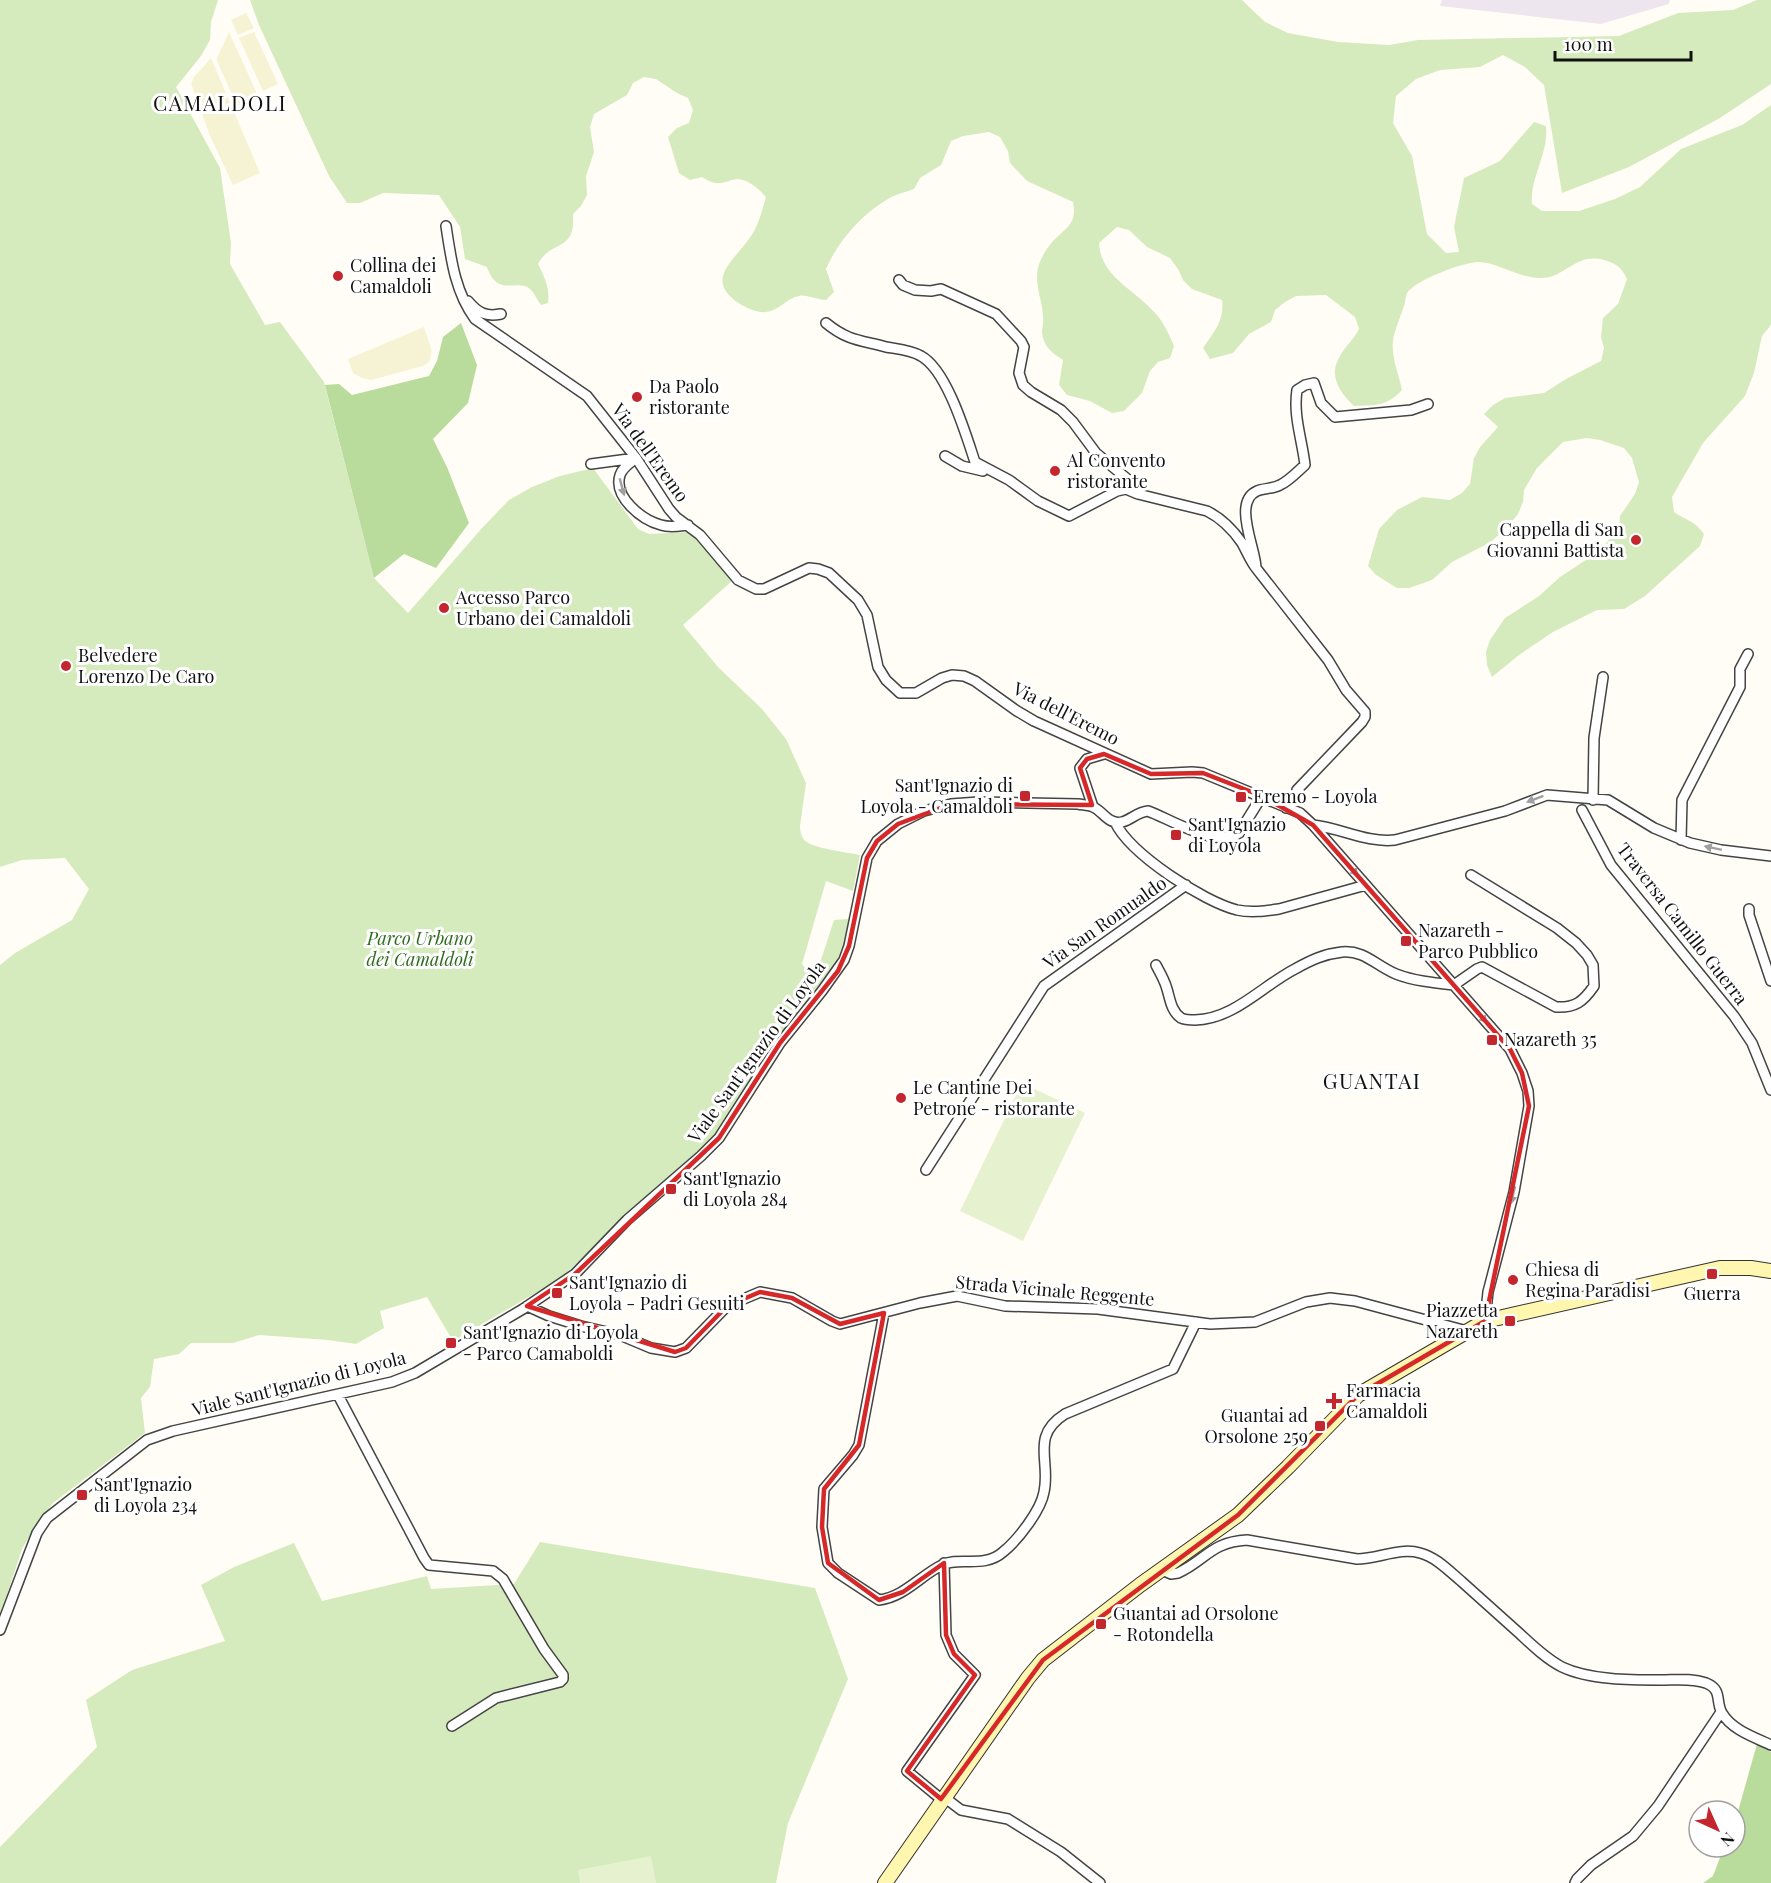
<svg xmlns="http://www.w3.org/2000/svg" width="1771" height="1883" font-family="'Playfair Display',serif">
  <style>
    .industrial { fill: #eee6ef }
    .farmland { fill: #f6f3d4 }
    .green { fill: #d5ebbd }
    .forest { fill: #b9dc9c }
    .pitch { fill: #e6f2cf }
    .lines { fill: none; stroke-linecap: round; stroke-linejoin: round }
    .street-casing { stroke: #444; stroke-width: 12 }
    .secondary-casing { stroke: #333; stroke-width: 16 }
    .street { stroke: #fff; stroke-width: 9 }
    .secondary { stroke: #fff6b0; stroke-width: 14 }
    .oneway { fill: #a0a0a0 }
    .marked { fill: none; stroke: #d62828; stroke-width: 4.5; stroke-linejoin: round }
    .poi-dot { fill: #c4262e; stroke: #fff; stroke-width: 2 }
    .labels { text-anchor: middle; stroke-width: 6; stroke-linejoin: round; paint-order: stroke }
    .poi-label { font-size: 18px; fill: #111; stroke: #fff; text-anchor: start }
    .street-label { font-size: 18px; fill: #111; stroke: #fff }
    .park-label { font-size: 18px; font-style: italic; fill: #2f6b1f; stroke: #fff }
    .quarter-label { font-size: 21px; letter-spacing: 1.5px; fill: #111; stroke: #fff }
  </style>
  <rect width="100%" height="100%" fill="#fffdf5"/>
  <path class="industrial" d="M1442,0h228l-1,4 -68,20 -161,-18z"/>
  <path class="farmland" d="M246,13l8,15 -16,7 -7,-15z
    M229,32l29,64 -21,10 -20,-45v-3z
    M254,32l24,52 -15,7 -24,-53z
    M211,58l49,115 -27,12 -23,-49 -19,-53 3,-6z
    M424,327l8,24 -3,11 -6,4 -52,14 -9,-2 -9,-5 -5,-14z"/>
  <path class="green" d="M0,0h218l-7,22 -1,18 -9,16 -25,31 44,81 11,75 -1,21 35,61 15,-3 44,60 50,196 34,35 75,-86 26,-27 23,-13 28,-11 33,-8 45,61 11,5 40,-2 10,8 34,40 -50,45 35,42 44,42 24,30 20,44 -6,43c0,5 1,10 4,14 9,9 43,12 56,15l-7,36 -27,-10 -24,83 9,12 7,-7 16,-49 14,-1 -1,19 -12,30 -61,74 -25,39 -31,50 -15,18 -71,62 -71,67 -108,63 -26,-44 -47,14 4,17 -28,16 -28,-4 -69,-5 -26,8h-42l-12,11 -25,5 -4,28 -9,11 4,35 -92,70 -19,25 -12,21 -22,67v-651l15,-12 57,-33 17,-31 -24,-31 -43,2 -22,7z
    M250,0h992l23,22 23,11 50,9 51,3 29,-5 201,-4 59,-23 55,-3 24,-10h14v84l-51,34 -91,49 -67,26 -18,-108 -19,-18 -22,-12 -23,12 -40,3 -24,9 -20,17 -3,27 19,33 15,78 19,19 13,-1 -5,-25 10,-49 36,-17 34,-39 12,4c3,27 -16,51 -14,78l10,7h37l36,-12 25,-12 41,-38 61,-24 29,-20v220l-9,11 -8,37 -9,23 -42,47 -31,54 2,15c13,9 20,8 30,22l-4,12 -55,50 -21,13 -27,1 -44,22 -34,23 -27,22 -5,-12 -1,-13 4,-12 15,-22 34,-22 21,-19 32,-21 10,-8 17,-20 1,-12 15,-22 4,-12 -7,-24 -8,-10 -24,-8 -13,-2 -24,4 -26,26 -13,22 -1,12 -5,12 -8,10 -19,18 -39,20 -20,18 -23,8h-12l-21,-13 -8,-9 11,-37 18,-19 25,-13 28,3 12,-7 8,-9 4,-26 6,-11 18,-20 -14,-13 9,-9 12,-7 39,-5 22,-14 35,-18 3,-13 -3,-11 2,-19 15,-14 9,-25c-5,-11 -11,-16 -23,-19 -29,-8 -39,19 -64,18 -21,0 -43,-16 -62,-16 -16,1 -61,17 -71,31 0,1 -2,7 -2,9 -3,12 -11,28 -12,39 -2,16 6,34 9,49 -16,17 -26,15 -48,16 -13,-12 -25,-29 -16,-46 5,-12 15,-19 21,-31l-4,-12 -29,-22 -30,1 -11,6 -10,8 -4,12 -22,12 -16,19 -23,6 -7,-11c11,-16 22,-28 19,-48l-30,-11 -9,-9 -5,-11 -8,-11 -23,-11 -18,-17 -12,-3 -18,16c2,35 36,46 57,71 8,9 13,20 18,32l-4,12 -12,4 -8,9 -8,22 -18,18 -12,2 -22,-12 -23,-6 -8,-10 4,-25c-11,-7 -20,-14 -21,-28 0,-5 2,-9 1,-14 0,-18 -9,-32 -5,-50 2,-9 10,-22 16,-28 14,-14 23,-17 19,-38l-46,-21 -17,-18 -2,-12 -8,-14 -11,-5 -26,4 -12,5 -10,24 -21,13 -6,11c-8,3 -18,5 -26,10 -26,15 -50,42 -62,70l8,23 -8,8c-8,0 -21,-6 -27,-4 -13,2 -20,15 -33,16 -9,1 -19,-4 -26,-8 -39,-25 -3,-45 11,-68 8,-11 11,-26 15,-39 -7,-8 -17,-17 -28,-18 -3,0 -7,1 -9,2 -12,4 -18,2 -27,-4l-12,3 -11,-7 -11,-36 9,-9 12,-5 4,-13 -5,-12 -11,-5 -21,-14 -12,-2 -11,6 -6,12 -33,19 -4,13 4,25 -8,24 1,19 -6,11 -8,8c3,39 -22,25 -35,50 7,14 12,24 10,39l-7,2c-4,-5 -7,-13 -11,-16 -12,-11 -33,9 -43,-22l-22,-8 -5,-32 -21,-32 -56,-2 -23,10h-13l-18,-27 -70,-151z
    M540,1542l275,46 33,91 -60,144 -12,60h-776v-36l97,-100 -11,-47 46,-30 93,-29 -24,-56 33,-18 60,-24 28,58 105,-25 4,13 83,-5z"/>
  <path class="forest" d="M461,323l16,42 -9,38 -35,36 14,28 22,56 -33,45 -32,-14 -30,24 -49,-193 14,-1 13,11 77,-19 8,-15 6,-24z
    M1757,1744l14,8v131h-68l10,-7 11,-29h11v-25z"/>
  <path class="pitch" d="M1022,1083l63,30 -62,128 -63,-30z
    M651,1856l5,27h-76l-2,-13z"/>
  <g class="lines">
    <g class="street-casing">
      <path id="street" d="M446,226c5,33 9,66 29,93l112,77 49,62 33,51 7,8 24,18 38,45 18,9h8l45,-21 9,1 11,4 29,27 9,15 11,52 8,13 14,13h16l26,-15 10,-3 12,1 11,5 42,30 17,10 117,53 41,-2 11,1 97,40 13,12 197,224 12,24 6,18 1,15 -15,86 -26,100 -3,29
        M899,280l4,5 12,5 16,1 10,-2 55,25 25,27 3,6 -5,26 4,12 8,7 30,18 12,12 23,31 41,34 1,7 69,17c14,7 26,19 35,32 5,9 8,17 14,25
        M468,301c10,12 18,16 33,13
        M826,323c22,18 34,17 60,24 11,2 25,3 35,9 26,14 45,79 54,106l34,18 29,21 31,15 48,-25 9,-2 12,5
        M945,456l17,10 21,5
        M636,458c-6,5 -14,10 -16,17 -7,22 22,45 41,50 9,3 18,1 27,0
        M591,464l45,-6
        M1593,800l1,-62 9,-61
        M1093,807l-13,-39 7,-9 17,-5
        M1286,808l13,-17 -2,-1 65,-68 3,-5v-5l-19,-22 -18,-30 -72,-92c0,-19 -24,-66 1,-77 7,-3 16,-2 23,-6 9,-4 18,-14 25,-20 -3,-26 -12,-49 -8,-75l8,-5 9,-2 7,20 14,14 76,-7 17,-6
        M1582,810l29,55 123,151 18,27 19,47
        M1115,822c15,32 89,80 122,88 14,3 28,1 42,-1l87,-24
        M1313,825c28,3 53,18 82,15l110,-29 42,-16 61,5 46,28 36,15 31,7 50,6
        M1681,840l1,-40 58,-113v-18l8,-15
        M1749,909v6l22,66
        M1156,965c3,6 6,11 8,16 6,12 5,29 17,37 4,2 9,2 14,2 39,-1 67,-34 100,-51 16,-9 29,-15 47,-17 23,-2 34,14 54,22 18,7 39,9 58,11l23,-16 5,-2 74,40c19,1 27,-5 38,-21l-1,-21 -6,-10 -11,-12 -19,-15 -86,-53
        M926,1170l118,-184 142,-101
        M527,1306l22,10 32,10 39,9 31,13 24,4 11,-4 41,-42 33,-14 32,6 40,23 8,3 80,-21 37,-7 48,10 93,3 112,15 45,-2 51,-20 24,-4 25,3 112,30
        M884,1313l-25,132 -6,10 -29,34 -2,38 6,36 10,10 41,27c25,-3 41,-24 63,-35 17,-9 42,4 61,-13 15,-12 38,-42 41,-60 7,-31 -14,-56 21,-78l108,-45 23,-47
        M338,1395l86,163 5,7 64,6 10,8 41,70 19,26v4l-3,3 -64,16 -44,28
        M1162,1570l9,4 7,-1c28,-13 33,-31 69,-33l110,19c21,0 43,-12 63,-6 16,4 29,18 41,28 19,17 39,35 58,52 13,12 27,26 43,34 27,13 69,13 99,13 15,0 31,-2 45,3 17,7 9,18 16,30 10,17 32,24 49,32
        M0,1630l37,-97 10,-15 100,-78 26,-9 219,-49 23,-9 108,-64 52,-35 52,-54 74,-64 18,-18 61,-95 42,-52 22,-31 5,-14 18,-88 10,-17 21,-17 26,-13 27,-7 28,-2 99,2c5,1 11,1 15,3 10,4 15,18 29,15 9,-2 15,-10 26,-11 22,8 69,38 91,22l23,-37
        M944,1797l17,13 47,9 53,33 39,31
        M941,1799l-34,-28 68,-96 -21,-21 -8,-19 -2,-72
        M1575,1883l2,-4 14,-14 42,-29 25,-30 63,-94"/>
    </g>
    <g class="secondary-casing">
      <path id="secondary" d="M885,1883l143,-205 15,-18 97,-75 98,-70 50,-48 70,-72 127,-74 235,-53h31l20,3"/>
    </g>
    <use href="#street" class="street"/>
    <use href="#secondary" class="secondary"/>
  </g>
  <defs><path id="oneway-solid" d="M-6-.8H1V-3.2L6.5 0L1 3.2V.8H-6Z" transform="scale(1.5)"/></defs>
  <g class="oneway">
    <use href="#oneway-solid" transform="translate(622 487) rotate(75)"/>
    <use href="#oneway-solid" transform="translate(1535 799) rotate(159)"/>
    <use href="#oneway-solid" transform="translate(1713 848) rotate(-168)"/>
    <use href="#oneway-solid" transform="translate(1352 869) rotate(49)"/>
    <use href="#oneway-solid" transform="translate(1481 1016) rotate(49)"/>
    <use href="#oneway-solid" transform="translate(1513 1195) rotate(103)"/>
  </g>
  <path class="marked" d="M1104,754l47,20 52,-1 59,23 51,29 197,224 12,24 7,33 -44,215 -127,74 -120,120 -195,145 -102,139 -34,-28 68,-96 -21,-21 -8,-19 -2,-72 -41,29 -24,8 -51,-37 -6,-36 2,-38 35,-44 25,-132 -44,11 -48,-26 -32,-6 -33,14 -41,42 -11,4 -148,-46 48,-32 144,-136 61,-95 58,-72 11,-25 18,-88 10,-17 21,-17 53,-20 141,1 -12,-37 7,-9z"/>
  <g class="poi-dot">
    <circle cx="338" cy="276" r="6"/>
    <circle cx="637" cy="397" r="6"/>
    <circle cx="1055" cy="471" r="6"/>
    <circle cx="1636" cy="540" r="6"/>
    <circle cx="444" cy="608" r="6"/>
    <circle cx="66" cy="666" r="6"/>
    <rect x="1019" y="790" width="12" height="12" rx="3"/>
    <rect x="1235" y="791" width="12" height="12" rx="3"/>
    <rect x="1170" y="829" width="12" height="12" rx="3"/>
    <rect x="1400" y="935" width="12" height="12" rx="3"/>
    <rect x="1486" y="1034" width="12" height="12" rx="3"/>
    <circle cx="901" cy="1098" r="6"/>
    <rect x="665" y="1183" width="12" height="12" rx="3"/>
    <rect x="1706" y="1268" width="12" height="12" rx="3"/>
    <circle cx="1513" cy="1280" r="6"/>
    <rect x="551" y="1287" width="12" height="12" rx="3"/>
    <rect x="1504" y="1315" width="12" height="12" rx="3"/>
    <rect x="445" y="1337" width="12" height="12" rx="3"/>
    <path d="M1331 1392h6v6h6v6h-6v6h-6v-6h-6v-6h6z"/>
    <rect x="1314" y="1420" width="12" height="12" rx="3"/>
    <rect x="76" y="1489" width="12" height="12" rx="3"/>
    <rect x="1095" y="1618" width="12" height="12" rx="3"/>
  </g>
  <g class="labels">
    <g class="poi-label">
      <text x="350" y="272">Collina dei<tspan x="350" dy="21">Camaldoli</tspan></text>
      <text x="649" y="393">Da Paolo<tspan x="649" dy="21">ristorante</tspan></text>
      <text x="1067" y="467">Al Convento<tspan x="1067" dy="21">ristorante</tspan></text>
      <text x="1624" y="536" text-anchor="end">Cappella di San<tspan x="1624" dy="21">Giovanni Battista</tspan></text>
      <text x="456" y="604">Accesso Parco<tspan x="456" dy="21">Urbano dei Camaldoli</tspan></text>
      <text x="78" y="662">Belvedere<tspan x="78" dy="21">Lorenzo De Caro</tspan></text>
      <text x="1013" y="792" text-anchor="end">Sant'Ignazio di<tspan x="1013" dy="21">Loyola - Camaldoli</tspan></text>
      <text x="1253" y="803">Eremo - Loyola</text>
      <text x="1188" y="831">Sant'Ignazio<tspan x="1188" dy="21">di Loyola</tspan></text>
      <text x="1418" y="937">Nazareth -<tspan x="1418" dy="21">Parco Pubblico</tspan></text>
      <text x="1504" y="1046">Nazareth 35</text>
      <text x="913" y="1094">Le Cantine Dei<tspan x="913" dy="21">Petrone - ristorante</tspan></text>
      <text x="683" y="1185">Sant'Ignazio<tspan x="683" dy="21">di Loyola 284</tspan></text>
      <text x="1525" y="1276">Chiesa di<tspan x="1525" dy="21">Regina Paradisi</tspan></text>
      <text x="569" y="1289">Sant'Ignazio di<tspan x="569" dy="21">Loyola - Padri Gesuiti</tspan></text>
      <text x="1712" y="1300" text-anchor="middle">Guerra</text>
      <text x="1498" y="1317" text-anchor="end">Piazzetta<tspan x="1498" dy="21">Nazareth</tspan></text>
      <text x="463" y="1339">Sant'Ignazio di Loyola<tspan x="463" dy="21">- Parco Camaboldi</tspan></text>
      <text x="1346" y="1397">Farmacia<tspan x="1346" dy="21">Camaldoli</tspan></text>
      <text x="1308" y="1422" text-anchor="end">Guantai ad<tspan x="1308" dy="21">Orsolone 259</tspan></text>
      <text x="94" y="1491">Sant'Ignazio<tspan x="94" dy="21">di Loyola 234</tspan></text>
      <text x="1113" y="1620">Guantai ad Orsolone<tspan x="1113" dy="21">- Rotondella</tspan></text>
    </g>
    <g class="street-label">
      <text transform="translate(650 453) rotate(54)" y="6">Via dell'Eremo</text>
      <text transform="translate(1066 714) rotate(27)" y="6">Via dell'Eremo</text>
      <text transform="translate(1105 923) rotate(-35)" y="6">Via San Romualdo</text>
      <text transform="translate(1682 924) rotate(52)" y="6">Traversa Camillo Guerra</text>
      <text transform="translate(757 1052) rotate(-54)" y="6">Viale Sant'Ignazio di Loyola</text>
      <text transform="translate(1055 1291) rotate(5)" y="6">Strada Vicinale Reggente</text>
      <text transform="translate(299 1384) rotate(-14)" y="6">Viale Sant'Ignazio di Loyola</text>
    </g>
    <g class="park-label">
      <text x="420" y="945">Parco Urbano<tspan x="420" dy="21">dei Camaldoli</tspan></text>
    </g>
    <g class="quarter-label">
      <text x="220" y="111">CAMALDOLI</text>
      <text x="1372" y="1089">GUANTAI</text>
    </g>
  </g>
  <g transform="translate(1717 1829) rotate(135)"><circle r="28" fill="#ffffff" stroke="#a0a0a0" stroke-width="1.5"/>
  <path d="M0-4.5L10 22L0 15L-10 22Z" fill="#c4262e"/>
  <text y="-9" font-size="16" font-weight="bold" text-anchor="middle" fill="#111111">N</text>
  </g>
  <path d="M1555 51v9h136v-9" fill="none" stroke="#111111" stroke-width="3"/>
  <text x="1564" y="51" font-size="18" fill="#111111" stroke="#ffffff" stroke-width="4.5" paint-order="stroke">100 m</text>
</svg>
